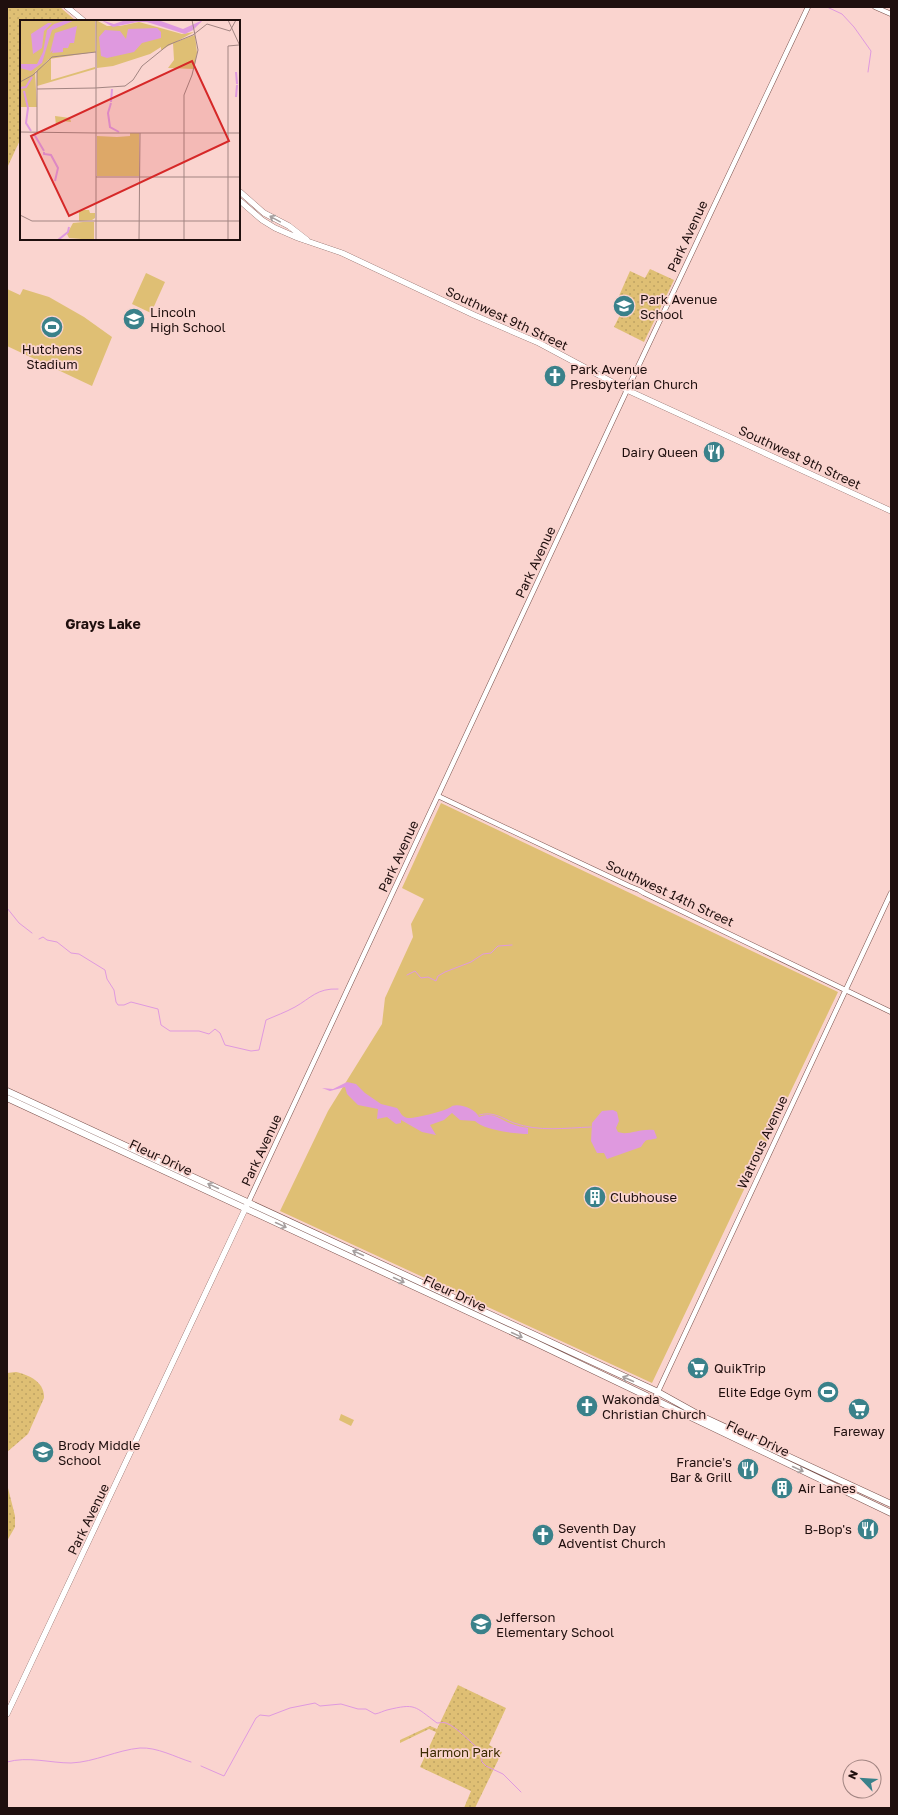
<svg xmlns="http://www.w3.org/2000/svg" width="898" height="1815" font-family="'Golos Text',sans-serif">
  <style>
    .grass { fill: #dfbf74 }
    .park { fill: url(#park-dots) }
    .water { fill: #df99df }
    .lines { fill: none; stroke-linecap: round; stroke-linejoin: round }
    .stream { stroke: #df99df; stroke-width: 1 }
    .tertiary-casing { stroke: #7a524d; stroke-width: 5.5 }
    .secondary-casing { stroke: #7a524d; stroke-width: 6 }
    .primary-casing { stroke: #7a524d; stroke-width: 7 }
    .tertiary { stroke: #fff; stroke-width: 4.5 }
    .secondary { stroke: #fff; stroke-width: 5.5 }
    .primary { stroke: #fff; stroke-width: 6 }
    .oneway { stroke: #a59f9f }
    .labels { text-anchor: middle; stroke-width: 3.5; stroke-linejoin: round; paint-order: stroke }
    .street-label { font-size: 13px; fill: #1f0f0e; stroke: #fad4cf }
    .poi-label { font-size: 13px; fill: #1f0f0e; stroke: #fad4cf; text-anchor: start }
    .park-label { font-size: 13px; fill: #3b2b00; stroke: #fad4cf }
    .neighbourhood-label { font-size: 14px; font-weight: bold; fill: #1f0f0e; stroke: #fad4cf }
    .inset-river { fill: none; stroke: #df99df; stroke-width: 2 }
    .inset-road { fill: none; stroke: #a28582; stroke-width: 1 }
    .view { fill: #d62828; fill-opacity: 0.15; stroke: #d62828; stroke-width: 2 }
    .inset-edge { fill: none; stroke: #1f0f0e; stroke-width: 2 }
  </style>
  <defs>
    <pattern id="park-dots" width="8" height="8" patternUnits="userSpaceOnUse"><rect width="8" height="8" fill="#dfbf74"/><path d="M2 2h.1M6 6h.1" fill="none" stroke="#bfa363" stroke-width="1.8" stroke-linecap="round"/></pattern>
  </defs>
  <rect width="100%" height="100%" fill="#fad4cf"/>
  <path class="grass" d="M146,273l19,9 -14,31 -19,-9z
    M7,289l13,6 3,-6 26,8 35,20 28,20 -20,49 -85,-40z
    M441,803l397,189 -186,391 -372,-172 48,-100 54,-87 3,-26 28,-61 -2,-13 13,-25 -22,-11z
    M341,1414l13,6 -3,6 -12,-6z"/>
  <path class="park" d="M7,7h53l16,14h-55v117l-14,30z
    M650,269l24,11 -30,62 -30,-15 9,-18 -8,-4 15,-34 15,7z
    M16,1372c13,3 29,10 28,26l-16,36 -21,18v-79z
    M7,1484l8,32v11l-8,14z
    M458,1685l48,23 -17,37 13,7 -27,56h-11l7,-17 -51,-24 16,-35 -7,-3 -29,14v-3l30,-14 7,3z"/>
  <path class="water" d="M347,1082l9,2 9,9 16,11 16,4c4,4 4,9 11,10 5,1 42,-8 44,-12 8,-3 24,3 27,11 15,-6 21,3 33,7 5,2 11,3 16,4v6c-12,0 -45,-4 -53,-13l-15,-1 -8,-7 -8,7 -14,5 6,10 -14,-3 -21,-12v3l-5,1 -9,-7 -10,2 1,-10 -20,-4 -11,-11 -2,-7 -15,4 -8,-3 11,1z
    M613,1110l4,2 2,9 -3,7 2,4c10,4 22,-4 36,-2l3,8c-10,4 -9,-2 -16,9l-34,12 -3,-6h-7l-6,-12 1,-18 10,-12z"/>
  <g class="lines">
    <path class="stream" d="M827,7l15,7 12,13 17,24 -3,21
      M7,908l12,15 13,10
      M39,939l4,-2 4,3 10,2 14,11 8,1 26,16 2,9 7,11 2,12 2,3h6l7,-3 27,7 3,16 9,6h29l10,3 6,-5 5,4 5,12 26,6 8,-1 7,-30c9,-4 20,-8 29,-13 16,-9 22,-19 43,-18
      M407,975l8,-4 6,7 7,-1 8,4 2,-5 7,-4 26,-10 12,-8 8,-1 7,-7 14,-1
      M479,1115c14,-4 23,3 35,8 25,9 51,5 77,4
      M7,1762c21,-6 43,1 64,1 24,-1 46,-13 69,-15 17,-1 35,9 51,14
      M201,1766l23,10 32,-58 4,-3 9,1 21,-8 25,-5 5,3 21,-2 17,5h8l9,5c5,-1 8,-3 12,-4 29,-7 27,-4 50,13 2,0 7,-1 9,0 11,4 24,19 34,27l2,12 4,4 17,8 18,18"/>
    <g class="tertiary-casing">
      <path id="tertiary" d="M875,7l16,7
        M438,796l191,90 10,4 5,3 247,119
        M248,1203l379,-813 181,-383
        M654,1400l237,-507"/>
    </g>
    <g class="secondary-casing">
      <path id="secondary" d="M67,7l17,14
        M239,191l25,22 25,13 18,14
        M239,200l23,20 13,8 23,10 44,15 132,62 65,28 88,47 264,121
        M7,1714l240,-509"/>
    </g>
    <g class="primary-casing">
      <path id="primary" d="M7,1091l651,301 45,25 188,87
        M7,1098l529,245 355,170"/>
    </g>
    <use href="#tertiary" class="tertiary"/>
    <use href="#secondary" class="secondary"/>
    <use href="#primary" class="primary"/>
  </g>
  <defs><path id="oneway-shaft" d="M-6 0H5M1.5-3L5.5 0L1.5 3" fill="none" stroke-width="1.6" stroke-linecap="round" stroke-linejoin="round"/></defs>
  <g class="oneway">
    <use href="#oneway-shaft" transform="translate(275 219) rotate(-151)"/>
    <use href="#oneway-shaft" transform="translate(213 1186) rotate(-155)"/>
    <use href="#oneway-shaft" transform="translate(281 1225) rotate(25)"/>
    <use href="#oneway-shaft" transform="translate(358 1253) rotate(-155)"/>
    <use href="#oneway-shaft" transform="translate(399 1280) rotate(25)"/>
    <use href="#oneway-shaft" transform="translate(517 1335) rotate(25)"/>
    <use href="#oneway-shaft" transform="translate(628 1379) rotate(-156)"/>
    <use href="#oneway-shaft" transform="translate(798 1469) rotate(25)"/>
  </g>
  <defs>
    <g id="school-disc" transform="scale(1.15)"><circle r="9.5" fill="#3a818a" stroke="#fad4cf"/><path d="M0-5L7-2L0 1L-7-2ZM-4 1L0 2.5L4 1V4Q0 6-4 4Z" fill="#fff"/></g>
    <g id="stadium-disc" transform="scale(1.15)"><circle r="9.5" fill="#3a818a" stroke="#fad4cf"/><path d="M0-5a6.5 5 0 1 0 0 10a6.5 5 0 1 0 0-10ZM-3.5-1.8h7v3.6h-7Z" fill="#fff"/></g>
    <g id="church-disc" transform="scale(1.15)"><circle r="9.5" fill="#3a818a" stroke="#fad4cf"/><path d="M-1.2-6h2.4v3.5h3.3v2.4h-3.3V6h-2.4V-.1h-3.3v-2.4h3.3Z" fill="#fff"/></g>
    <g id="restaurant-disc" transform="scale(1.15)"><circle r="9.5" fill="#3a818a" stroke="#fad4cf"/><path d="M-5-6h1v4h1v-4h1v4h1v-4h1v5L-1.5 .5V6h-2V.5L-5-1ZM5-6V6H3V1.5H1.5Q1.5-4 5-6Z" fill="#fff"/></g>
    <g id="building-disc" transform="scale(1.15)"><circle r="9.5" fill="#3a818a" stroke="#fad4cf"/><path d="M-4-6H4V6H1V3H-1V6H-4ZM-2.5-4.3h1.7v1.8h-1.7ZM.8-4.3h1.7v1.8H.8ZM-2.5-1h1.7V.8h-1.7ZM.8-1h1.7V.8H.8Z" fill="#fff"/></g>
    <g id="supermarket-disc" transform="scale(1.15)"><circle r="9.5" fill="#3a818a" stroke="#fad4cf"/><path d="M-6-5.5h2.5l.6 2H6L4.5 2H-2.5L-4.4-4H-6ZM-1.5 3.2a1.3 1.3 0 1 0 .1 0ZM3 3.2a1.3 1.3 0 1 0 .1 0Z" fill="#fff"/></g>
  </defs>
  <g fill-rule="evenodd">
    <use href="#school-disc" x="624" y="306"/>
    <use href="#school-disc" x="134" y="319"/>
    <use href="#stadium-disc" x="52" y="327"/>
    <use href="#church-disc" x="555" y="376"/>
    <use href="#restaurant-disc" x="714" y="452"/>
    <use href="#building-disc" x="595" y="1197"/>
    <use href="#supermarket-disc" x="698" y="1368"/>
    <use href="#stadium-disc" x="828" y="1392"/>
    <use href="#church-disc" x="587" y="1406"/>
    <use href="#supermarket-disc" x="859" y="1409"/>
    <use href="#school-disc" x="43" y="1452"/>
    <use href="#restaurant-disc" x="748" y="1469"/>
    <use href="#building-disc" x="782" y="1488"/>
    <use href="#restaurant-disc" x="868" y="1529"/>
    <use href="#church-disc" x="543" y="1535"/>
    <use href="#school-disc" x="481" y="1624"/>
  </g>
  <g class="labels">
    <g class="street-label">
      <text transform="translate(687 236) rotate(-65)" y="5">Park Avenue</text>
      <text transform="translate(507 318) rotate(25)" y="5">Southwest 9th Street</text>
      <text transform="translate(800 457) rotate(25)" y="5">Southwest 9th Street</text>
      <text transform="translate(535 562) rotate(-65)" y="5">Park Avenue</text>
      <text transform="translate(398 856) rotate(-65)" y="5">Park Avenue</text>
      <text transform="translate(670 893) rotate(25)" y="5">Southwest 14th Street</text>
      <text transform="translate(762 1142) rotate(-65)" y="5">Watrous Avenue</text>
      <text transform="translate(261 1150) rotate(-65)" y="5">Park Avenue</text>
      <text transform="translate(161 1157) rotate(25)" y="5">Fleur Drive</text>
      <text transform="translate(455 1293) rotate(25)" y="5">Fleur Drive</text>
      <text transform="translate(758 1438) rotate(25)" y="5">Fleur Drive</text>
      <text transform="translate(88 1519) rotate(-64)" y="5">Park Avenue</text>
    </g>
    <g class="poi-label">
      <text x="640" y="304">Park Avenue<tspan x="640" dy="15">School</tspan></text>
      <text x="150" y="317">Lincoln<tspan x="150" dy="15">High School</tspan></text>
      <text x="52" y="354" text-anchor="middle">Hutchens<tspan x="52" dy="15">Stadium</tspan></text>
      <text x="570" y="374">Park Avenue<tspan x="570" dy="15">Presbyterian Church</tspan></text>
      <text x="698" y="457" text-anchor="end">Dairy Queen</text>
      <text x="610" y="1202">Clubhouse</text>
      <text x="714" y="1373">QuikTrip</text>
      <text x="812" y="1397" text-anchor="end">Elite Edge Gym</text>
      <text x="602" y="1404">Wakonda<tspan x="602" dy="15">Christian Church</tspan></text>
      <text x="859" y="1436" text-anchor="middle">Fareway</text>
      <text x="58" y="1450">Brody Middle<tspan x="58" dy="15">School</tspan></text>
      <text x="732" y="1467" text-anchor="end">Francie's<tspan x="732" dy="15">Bar &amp; Grill</tspan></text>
      <text x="798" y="1493">Air Lanes</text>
      <text x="558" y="1533">Seventh Day<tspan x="558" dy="15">Adventist Church</tspan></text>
      <text x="852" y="1534" text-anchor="end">B-Bop's</text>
      <text x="496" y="1622">Jefferson<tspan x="496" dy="15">Elementary School</tspan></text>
    </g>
    <g class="park-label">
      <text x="460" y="1757">Harmon Park</text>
    </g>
    <g class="neighbourhood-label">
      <text x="103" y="629">Grays Lake</text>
    </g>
  </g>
  <g transform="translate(20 20)">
    <rect width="220" height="220" fill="#fad4cf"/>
    <path d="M110,113h9v43h-42v-40l20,1 13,-1zM59,190h10l1,3h5v5l-3,2 -13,1zM44,202h30v18l-25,-2 -2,-4 6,-11 10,-1z" fill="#dfbf74"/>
    <path d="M34,0l-9,25 -25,-1v-23z" fill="#dfbf74"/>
    <path d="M21,0h54v32l-46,7 -14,13 2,35h-17v-63l9,-1v-21zM76,0l11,6h13l19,-4 43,12 12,-2 -33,18v-3l-11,7 -37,12 -16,2zM175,15l2,18 -3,16 -26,-1 6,-8 -1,-17zM31,38v22l44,-13v2l-58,17v-16zM35,96l15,2 1,4 -9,-1 -6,4z" fill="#dfbf74"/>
    <path d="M47,0h8l-23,10 -10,33 -11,8 -11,-3v-4h17l6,-12 4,-22 7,-6zM81,0l13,4 12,-4h32l25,9 20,-9 -10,10 -8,4 -38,-12h-10l-24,5zM28,3h4l-8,8 -2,17 -9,6 -2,-20zM57,6l-3,17h-4l-2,5h-5v4l-11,1 1,-3 -3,3 5,-20zM137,8l4,4v6l-19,5 -8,9 -27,6 -6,-2 -2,-19 6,-7 15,1 6,8 2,-10z" fill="#df99df"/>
    <path class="inset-river" d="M216,52l1,12M0,68l6,-1 6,-10M4,71l4,17 -2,15 5,8M216,77l1,-12M91,82l1,-13M91,83l-3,10 2,14 9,5M14,114l10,17M24,132v2l7,1 7,13 -3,13M38,220l10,-8 1,-5"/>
    <path class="inset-road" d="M208,0l12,26M17,51v61M0,62l13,-7 19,-18 44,-5M75,68l30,-2 8,-6 9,-14 26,-21 25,-10 14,-11 23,7 6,-11M17,69l58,-1M0,112l76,1M76,113h144M76,157h144M0,195l12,6h208M76,220v-220M119,220l1,-107M164,220v-145l8,-20 6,-25 -6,-30M208,220v-194l11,-1"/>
    <path class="view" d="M172,41l37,80 -160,75 -38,-80z"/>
    <rect width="220" height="220" class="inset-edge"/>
  </g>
  <rect width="898" height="1815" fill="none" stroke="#1f0f0e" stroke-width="16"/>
  <g transform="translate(862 1779) rotate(295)"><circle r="19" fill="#fad4cf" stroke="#a28582"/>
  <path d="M0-3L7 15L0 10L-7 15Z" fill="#3a818a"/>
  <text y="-6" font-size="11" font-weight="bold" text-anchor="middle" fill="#1f0f0e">N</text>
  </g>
</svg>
